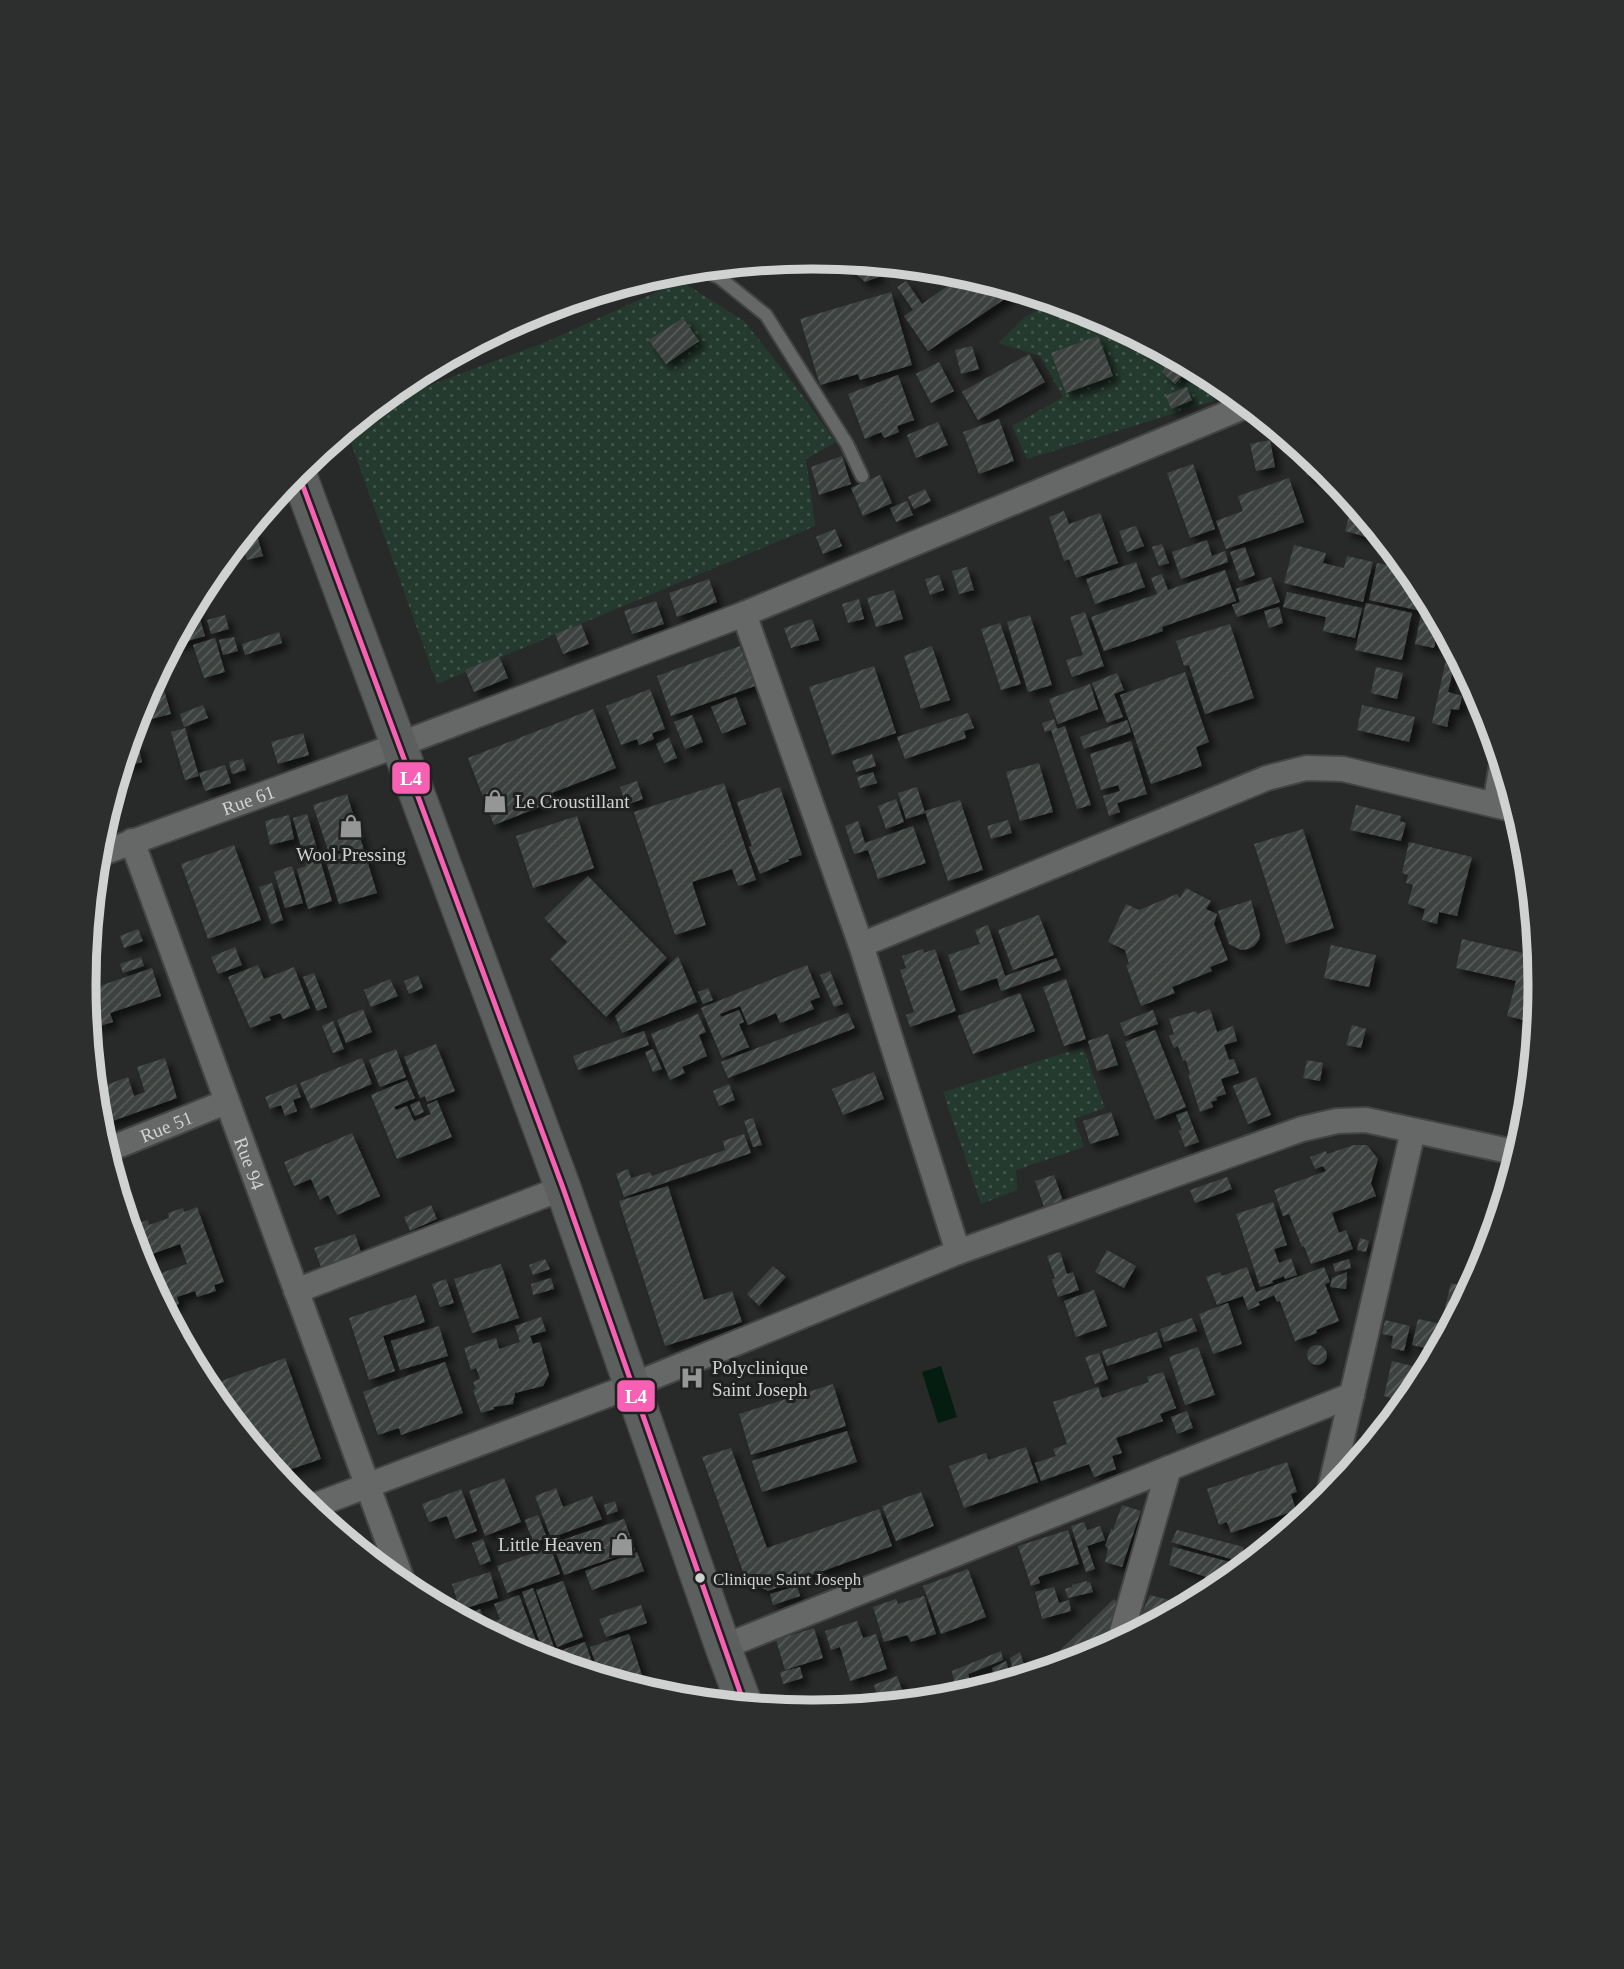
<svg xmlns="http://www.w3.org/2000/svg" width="1624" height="1969" font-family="'Times New Roman',serif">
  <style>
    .park { fill: url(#park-dots) }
    .water { fill: #041d10 }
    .building { fill: url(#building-hatch); filter: url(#shadow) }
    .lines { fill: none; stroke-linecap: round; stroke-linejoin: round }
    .lane-casing { stroke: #434444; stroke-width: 16 }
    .street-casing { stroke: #434444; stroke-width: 28 }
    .secondary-casing { stroke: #434444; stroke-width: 38 }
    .lane { stroke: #666867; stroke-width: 12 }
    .street { stroke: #666867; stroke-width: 24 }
    .secondary { stroke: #5b5f5d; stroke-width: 35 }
    .bus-1-casing { stroke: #1e211f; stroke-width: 10 }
    .bus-1 { stroke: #f860b3; stroke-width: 5 }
    .bus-dot { fill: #d0d2d1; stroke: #1e211f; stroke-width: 2.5 }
    .labels { text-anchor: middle; stroke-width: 6; stroke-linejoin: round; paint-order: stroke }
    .bus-label { font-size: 17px; fill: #d0d2d1; stroke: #1e211f; text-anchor: start }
    .street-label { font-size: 19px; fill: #d0d2d1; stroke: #1e211f }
    .poi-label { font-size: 19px; fill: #d0d2d1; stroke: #1e211f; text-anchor: start }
    .rim { fill: none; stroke: #d0d2d1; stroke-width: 9 }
    .line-badge { stroke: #1e211f; stroke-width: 2.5 }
    .badge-label { font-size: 19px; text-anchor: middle; font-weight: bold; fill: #fff }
  </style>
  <defs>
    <pattern id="park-dots" width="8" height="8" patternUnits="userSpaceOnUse" patternTransform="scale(1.75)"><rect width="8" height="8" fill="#253a2e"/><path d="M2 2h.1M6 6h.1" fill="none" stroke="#44564b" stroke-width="1.8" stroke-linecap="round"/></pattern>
    <pattern id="building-hatch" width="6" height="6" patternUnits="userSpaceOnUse" patternTransform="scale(1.75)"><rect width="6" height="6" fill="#3c433f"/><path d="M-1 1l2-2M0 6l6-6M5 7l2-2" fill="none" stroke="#575d5a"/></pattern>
    <filter id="shadow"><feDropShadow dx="6" dy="6" stdDeviation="3.5" flood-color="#0009"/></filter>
  </defs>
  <rect width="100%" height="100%" fill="#282929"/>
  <path class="park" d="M681,281l63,40 50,63 42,58 -30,17 9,67 -378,158 -91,-255 62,-50 9,11 131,-49z
    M1056,301l35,11 126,67 16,14 -3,3 -203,63 -15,-33 51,-29 -23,-41 -42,-13 27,-26z
    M1083,1047l22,61 -31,11 10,28 -68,23 1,20 -36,14 -38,-112z"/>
  <path class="water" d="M941,1366l16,51 -19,6 -16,-51z"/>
  <path class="building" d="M839,259l26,3 16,14 -16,6z
    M965,274l53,16 -90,61 -24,-35 9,-6 -16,-23 9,-6 16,23z
    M891,292l21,73 -52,15 -2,-6 -38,11 -20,-66z
    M683,318l16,23 -33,23 -17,-24z
    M1098,336l15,40 -47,17 -15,-40z
    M972,346l7,23 -18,5 -6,-24z
    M1029,354l16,28 -67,38 -16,-28z
    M1175,357l16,9 -16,18 -13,-12z
    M939,362l15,29 -23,12 -15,-29z
    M898,375l16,45 -17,6 2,6 -15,6 -3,-6 -16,7 -17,-45z
    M1213,377l4,2 12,11 -17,6 -6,-16z
    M1186,387l6,13 -21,9 -5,-13z
    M999,419l15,42 -35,13 -16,-42z
    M938,422l10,23 -32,13 -9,-23z
    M1270,440l5,27 -19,4 -6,-27z
    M842,456l9,28 -32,11 -8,-28z
    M1310,456l17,14 9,11 -30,-6z
    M1193,464l22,65 -25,9 -23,-65z
    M880,475l12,28 -29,13 -12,-28z
    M1289,478l15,44 -78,27 -10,-28 27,-10 -5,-15z
    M925,489l6,12 -17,8 -6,-12z
    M907,501l6,14 -17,7 -6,-14z
    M1353,502l20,24 -3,12 -25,-7z
    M1064,511l5,13 31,-11 18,50 -42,15 -7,-19 -5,2 -15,-44z
    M1136,526l8,20 -17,6 -8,-21z
    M835,529l7,17 -19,8 -7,-17z
    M256,532l7,24 -16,4 -6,-22 3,-3z
    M1207,540l5,16 13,-5 3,11 -47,17 -9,-27z
    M1162,544l7,19 -10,3 -7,-19z
    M1294,545l32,8 -3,10 21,5 3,-12 26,6 -10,40 -79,-19z
    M1245,547l10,28 -15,6 -10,-29z
    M1136,562l9,25 -50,17 -9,-25z
    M1377,563l31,6 10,11 18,34 -67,-14z
    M967,567l7,23 -15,4 -7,-23z
    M1225,570l11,31 -74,26 1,4 -59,20 -13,-34 66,-23 -6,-16 11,-4 6,16z
    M939,575l5,15 -14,5 -5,-16z
    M1271,577l9,25 -43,15 -5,-12 8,-3 -4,-13z
    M709,579l8,23 -40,15 -8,-24z
    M894,590l9,29 -27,8 -9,-29z
    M1287,592l75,16 -7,30 -32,-7 3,-14 -43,-10z
    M859,599l5,20 -16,4 -6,-19z
    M656,601l8,23 -32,10 -8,-23z
    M195,602l10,34 -34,10 17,-31z
    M1366,603l46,10 -10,47 -47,-10z
    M1279,607l4,16 -14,5 -5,-17z
    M1085,612l19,54 -32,11 -6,-17 17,-5 -13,-38z
    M225,615l4,14 -18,5 -4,-14z
    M1030,615l22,70 -24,7 -21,-70z
    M1421,615l17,4 1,2 -5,27 -19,-4z
    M812,619l7,21 -28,8 -7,-20z
    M1000,623l21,61 -20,6 -20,-61z
    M581,624l8,20 -26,10 -8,-20z
    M1230,624l24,74 -49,16 -16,-49 -5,1 -8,-25z
    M279,632l3,11 -37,12 -3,-11z
    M234,637l4,14 -15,4 -4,-15z
    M215,638l10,34 -21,6 -11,-33z
    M1450,642l17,31 -14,-3 -5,22 14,4 -3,14 -8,-1 -4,18 -15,-4z
    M740,646l15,40 -84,30 -14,-40z
    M932,646l18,54 -29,9 -17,-53z
    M499,656l9,22 -34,14 -9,-22z
    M874,666l22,67 -64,22 -23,-68z
    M1376,667l27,6 -6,26 -26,-6z
    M1185,672l24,70 -13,5 6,19 -51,18 -31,-89z
    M1117,673l7,17 -10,4 9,23 -16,6 -15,-40z
    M1090,684l8,25 -40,15 -9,-25z
    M163,686l8,28 -24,6 -5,-19 6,-11z
    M650,689l15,40 -13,4 2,6 -15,6 -2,-6 -16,6 -15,-39z
    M736,697l10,27 -24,10 -11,-27z
    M203,705l5,13 -24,9 -4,-13z
    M1362,705l53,12 -6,25 -52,-12z
    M593,709l23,59 -69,27 3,8 -56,22 -26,-67z
    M968,713l6,15 -10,3 2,7 -61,21 -8,-22z
    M692,715l11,27 -18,7 -11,-27z
    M1054,719l3,10 8,-3 26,79 -14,4 -26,-79 -6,2 -3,-9z
    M1127,720l4,12 -47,17 -4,-12z
    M185,728l14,48 -14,4 -14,-48z
    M303,733l6,22 -31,9 -7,-22z
    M669,738l8,20 -13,5 -8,-19z
    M1131,741l16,53 -30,9 3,9 -11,4 -6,-20 17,-5 -2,-6 -17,5 -11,-36z
    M138,744l4,18 -20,5 5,-20z
    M872,754l4,12 -20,6 -4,-11z
    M243,759l3,11 -14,4 -3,-12z
    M1039,763l14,49 -33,9 -14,-49z
    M225,765l6,18 -26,8 -6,-18z
    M873,772l4,11 -17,5 -3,-11z
    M637,781l6,18 -17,6 -6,-18z
    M724,783l32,97 -18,6 -6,-17 -40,13 14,43 -31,10 -41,-123z
    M780,787l22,68 -14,4 1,2 -29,13 -11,-27 3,-1 -15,-44z
    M917,787l8,26 -19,6 -8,-26z
    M347,794l30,99 -38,11 -14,-46 17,-5 -1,-3 -12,3 -16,-48z
    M896,799l8,23 -18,7 -8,-23z
    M960,800l23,70 -35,11 -23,-70z
    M1356,805l45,11 -1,5 6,2 -5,18 -51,-11z
    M307,814l25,87 -24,8 -11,-40 9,-3 -13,-48z
    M289,815l5,24 -24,6 -5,-24z
    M577,816l17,52 -61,20 -17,-52z
    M1008,820l4,13 -21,6 -4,-13z
    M858,821l7,22 48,-17 13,37 -48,16 -10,-29 -14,4 -9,-28z
    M1303,829l31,99 -48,16 -32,-100z
    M1409,842l63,15 -15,59 -18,-4 -2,12 -15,-4 3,-11 -17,-5 5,-19 -7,-2 2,-8 -6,-2z
    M234,845l27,75 -53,19 -27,-75z
    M292,866l11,37 -18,5 -11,-36z
    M588,876l79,82 -61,59 -56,-58 17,-17 -23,-24z
    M272,883l11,37 -12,4 -12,-37z
    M1186,888l25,13 -5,8 11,5 -3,10 14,36 -18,7 2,4 -40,16 3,6 -34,13 -15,-41 3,-1 -4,-14 -17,-8 18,-38 13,6 38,-16 3,4z
    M1251,900l9,34 -1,6 -5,6 -6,3 -7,1 -12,-6 -11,-33z
    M1039,915l15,40 -41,15 -15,-40z
    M988,925l17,51 51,-18 5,12 -60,21 -4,-13 -37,13 -12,-36 32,-11 -5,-14z
    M138,929l5,12 -19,7 -4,-12z
    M1462,939l74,17 -7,29 11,3 -4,35 -29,-7 9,-35 -60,-13z
    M1331,945l45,10 -7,32 -45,-9z
    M235,947l7,18 -24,9 -7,-17z
    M923,949l1,4 11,-4 21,62 -46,16 -4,-12 8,-3 -14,-42 6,-2 -4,-12z
    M678,956l19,46 -75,31 -7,-17z
    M141,957l3,9 -21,7 -3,-9z
    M258,965l6,14 30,-12 16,41 -27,11 -3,-6 -11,4 2,3 -21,8 -22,-51z
    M807,965l13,32 -10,4 4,8 -34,14 -4,-10 -28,12 -8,-19 -20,8 1,3 18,-7 5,12 -5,2 10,23 -27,11 -21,-50z
    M152,968l9,28 -51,17 3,9 -13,4 -12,-36z
    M830,971l13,33 -9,3 -14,-32z
    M314,973l13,34 -10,4 -14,-34z
    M418,975l5,13 -14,6 -5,-13z
    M390,979l8,17 -27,11 -7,-17z
    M1066,979l20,60 -22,7 -21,-59z
    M708,988l5,12 -10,4 -5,-12z
    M1020,993l15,38 -62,23 -15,-38z
    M85,995l13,33 -9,3z
    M363,1009l9,23 -26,11 -9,-23z
    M1210,1009l7,23 16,-6 4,15 -13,4 5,15 5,-1 5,14 -18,6 5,15 -10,3 1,3 -6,2 2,5 -13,5 -12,-38h2l-4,-14 -3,1 -5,-15 -4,2 -5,-12 5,-2 -5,-15 27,-8 1,3z
    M1153,1010l5,14 -33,12 -5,-13z
    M848,1013l7,15 -127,50 -7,-16z
    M698,1014l8,18 -7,3 8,21 -25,11 3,6 -15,7 -19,-46z
    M333,1021l11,28 -11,4 -11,-27z
    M1352,1025l14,4 -5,19 -15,-3z
    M1155,1030l31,77 -31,13 -30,-78z
    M644,1031l5,14 -71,25 -5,-14z
    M1108,1034l10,31 -21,6 -9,-30z
    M436,1044l19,47 -28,11 -2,-6 -5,2 -16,-41z
    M396,1049l10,28 -26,10 -11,-27z
    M653,1049l9,20 -9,3 -8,-20z
    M165,1058l12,40 -70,25 -12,-34 33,-12 6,19 11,-4 -8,-25z
    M362,1058l10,26 -61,25 -11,-26z
    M1307,1060l16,3 -3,18 -17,-3z
    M874,1072l10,27 -41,16 -11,-26z
    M1256,1077l15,38 -23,9 -15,-38z
    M407,1080l8,18 -21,9 2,3 11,-4 7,15 17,-7 -4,-9 10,-5 15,37 -55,22 -26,-64z
    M296,1084l5,13 -8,3 4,11 -12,5 -4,-11 -11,4 -5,-12z
    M729,1084l6,16 -16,6 -6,-15z
    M419,1101l5,11 -9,4 -5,-11z
    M1187,1111l12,31 -14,5 -6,-16 3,-1 -6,-15z
    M1111,1112l8,23 -29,9 -7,-23z
    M753,1118l9,27 -9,2 -9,-26z
    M352,1133l28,63 -43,19 -9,-20 -8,5 -9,-21 -17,7 -10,-24z
    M744,1134l7,19 -127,44 -8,-23 12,-5 3,9 19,-6 2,4 73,-26 -2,-9z
    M1354,1145h13l11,14 -7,24 5,13 -44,17 7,20 7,-3 7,19 -42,15 -7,-18 -2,1 -13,-33 -6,2 -9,-26 52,-19 -3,-5 -8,3 -5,-12 16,-6 1,3z
    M1054,1175l11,32 -19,6 -11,-32z
    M1227,1177l5,12 -37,14 -5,-13z
    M668,1186l36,114 28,-9 10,31 -77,24 -46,-145z
    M1273,1202l14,43 -13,4 5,14 12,-5 6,17 -12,4 -1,-3 -12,5 1,2 -13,4 -24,-73z
    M431,1205l6,14 -27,12 -6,-14z
    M197,1207l27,75 -10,3 2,6 -19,6 -2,-6 -18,6 2,7 -15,5 -17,-31 40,-14 -7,-20 -42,15 -10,-32 20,-7 1,5 20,-7 -1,-5 15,-5 1,4z
    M355,1234l6,18 -40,15 -7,-19z
    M1360,1238l9,3 -3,11 -9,-2z
    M1107,1250l29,16 -12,22 -29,-16z
    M1060,1252l7,22 6,-2 6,18 -21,7 -6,-17 3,-2 -8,-22z
    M545,1259l5,10 -17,6 -4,-10z
    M1349,1259l2,9 -16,4 -2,-8z
    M501,1264l18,54 -47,15 -18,-54z
    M773,1266l13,11 -27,29 -12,-12z
    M1247,1267l9,25 68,-25 6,15 -5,2 14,37 -23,9 1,3 -22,8 -15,-40 -3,1 -3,-7 -16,7 2,3 -12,5 -5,-14 -26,9 -11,-28 14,-5 2,4z
    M1347,1272l-1,17 -16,-2 2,-9z
    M551,1278l3,11 -21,6 -2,-11z
    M446,1279l8,24 -14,4 -8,-23z
    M1451,1283l20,5 -33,63 -26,-6 6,-26 23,5z
    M1094,1290l13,36 -31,11 -12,-36z
    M416,1295l9,27 -42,14 12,35 -26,9 -20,-62z
    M1228,1303l14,41 -29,10 -14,-40z
    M541,1317l5,14 -16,5 3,8 7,-2 9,33 -6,11 -28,7 -2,11 -20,3 1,2 -13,4 -8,-23 3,-1 -3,-7 7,-3 -4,-11 -5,2 -7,-22 32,-10 3,11 21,-7 -5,-16z
    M1192,1318l5,13 -33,11 -4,-13z
    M1385,1320l25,6 -6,25 -13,-3 2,-12 -11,-2z
    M439,1326l9,30 -48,14 -9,-29z
    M1157,1332l5,15 -55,19 -5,-15z
    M1307 1355a10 10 0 1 1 20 0a10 10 0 1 1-20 0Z
    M1198,1347l17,48 -30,10 -16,-48z
    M1099,1353l9,26 -13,5 -10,-27z
    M285,1358l36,101 -44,15 -72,-87z
    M1392,1361l36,9 -11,19 -10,13 -23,-6z
    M445,1362l18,51 -62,22 -2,-7 -21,7 -15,-43z
    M1163,1372l13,36 -16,6 3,7 -47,17 6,15 -10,3 4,13 -22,8 -5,-13 -48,17 -6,-18 21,-7 -3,-7 14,-5 -14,-42 45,-15 4,11 47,-16 -2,-5z
    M833,1384l13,42 -95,29 -12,-41z
    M1187,1411l6,17 -16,6 -6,-17z
    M847,1431l10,31 -95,30 -10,-31z
    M1026,1447l12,35 -74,26 -15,-42 37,-13 2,7z
    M731,1448l36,100 112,-39 13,37 -124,45 -22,-11 -44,-123z
    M1287,1462l10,30 -6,2 5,16 -65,23 -4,-11 -8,3 -12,-36z
    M504,1478l17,44 -36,14 -16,-45z
    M556,1488l7,19 29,-11 10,23 -51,19 -16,-42z
    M461,1489l16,42 -22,8 -8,-23 -18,6 -7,-18z
    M921,1492l13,34 -38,15 -14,-35z
    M615,1501l3,10 -11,4 -3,-10z
    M1122,1505l19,6 -19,56 -17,-5 3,-14 -3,-2 6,-17 2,1z
    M538,1515l9,23 -14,5 -8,-23z
    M624,1519l11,31 -71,25 -11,-32z
    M1084,1522l3,8 13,-4 5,14 -18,6 8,23 -9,3 -15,-46z
    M1068,1530l11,34 -41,13 2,6 -9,3 -13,-40z
    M1177,1530l67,17 -6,14 -67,-19z
    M483,1539l8,22 -11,4 -8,-22z
    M550,1547l10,27 -53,19 -10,-27z
    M1173,1547l72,19 -20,17 -56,-18z
    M637,1552l7,19 -52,19 -7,-19z
    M968,1569l18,48 -45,17 -18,-48z
    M490,1572l8,26 -38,12 -8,-26z
    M563,1581l20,56 -26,10 -21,-57z
    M1087,1581v2l3,-1 3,10 -25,6 -3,-9 7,-2v-2z
    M797,1586l3,10 -27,9 -3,-11z
    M1054,1587l5,16 10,-3 2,11 -29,8 -7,-27z
    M533,1588l22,62 -11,4 -22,-62z
    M519,1595l22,59 -8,3 -75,-40 22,-8 6,15 14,-5 -6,-15z
    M1150,1595l38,10 -56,30z
    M924,1596l12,38 -25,8 -4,-7 -23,7 -11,-35 23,-8 2,5z
    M1114,1599l4,4 -10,45 -18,9 -4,-1 -5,4 -22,7 -4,-12z
    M641,1605l6,18 -41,14 -7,-18z
    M857,1621l6,17 13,-4 11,35 -37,12 -10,-34 -9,3 -6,-19z
    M814,1628l9,30 -38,12 -9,-30z
    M629,1634l18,57h-1l-46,-14 -10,-30z
    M585,1642l12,34 -29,-9 -2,-4 -5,2 -18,-5 -1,-3z
    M1001,1651l2,9 -35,14 4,15 -15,6 -5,-24z
    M1020,1652l7,22 -14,7 -4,-12 3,-3 -2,-8z
    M1044,1658l5,12 -15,4 -7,-11z
    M1006,1661l6,20 -16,5 -4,-18z
    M800,1667l3,11 -20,6 -3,-12z
    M897,1676l10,27 -26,3 -7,-21z"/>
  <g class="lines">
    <g class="lane-casing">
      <path id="lane" d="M699,268l21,10 46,37 81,129 15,32"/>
    </g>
    <g class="street-casing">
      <g id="street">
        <path d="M744,614l117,331 97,307"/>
        <path d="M1495,805l7,-41"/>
        <path id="s1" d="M132,841l273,747"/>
        <path id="s2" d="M97,855l301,-110 346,-131 504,-209"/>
        <path d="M861,945l406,-167 39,-10 37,1 173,41"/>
        <path id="s3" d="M105,1151l121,-49"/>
        <path d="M296,1291l267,-103"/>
        <path d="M1328,1498l85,-367"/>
        <path d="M308,1508l323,-122 327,-134 344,-123 35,-8 29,-1 152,33"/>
        <path d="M1119,1642l50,-174"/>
        <path d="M723,1647l629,-252"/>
      </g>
    </g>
    <g class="secondary-casing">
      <path id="secondary" d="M297,470l266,718 160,459 22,59"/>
    </g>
    <use href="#lane" class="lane"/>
    <use href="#street" class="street"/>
    <use href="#secondary" class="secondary"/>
    <g class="bus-1-casing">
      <path id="bus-1" d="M297,470l266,718 182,518"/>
    </g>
    <use href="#bus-1" class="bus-1"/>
  </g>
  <defs>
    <g id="shop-bare" transform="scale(1.89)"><path d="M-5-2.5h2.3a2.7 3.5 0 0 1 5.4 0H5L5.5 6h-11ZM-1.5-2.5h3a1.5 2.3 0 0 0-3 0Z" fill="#959796" stroke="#1e211f" stroke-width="2.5" paint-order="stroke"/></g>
    <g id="hospital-bare" transform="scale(1.89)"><path d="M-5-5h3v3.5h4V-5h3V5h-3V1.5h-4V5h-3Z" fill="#959796" stroke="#1e211f" stroke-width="2.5" paint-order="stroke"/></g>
  </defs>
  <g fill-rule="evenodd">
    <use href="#shop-bare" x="495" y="801"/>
    <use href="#shop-bare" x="351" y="826"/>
    <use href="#hospital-bare" x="692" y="1378"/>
    <use href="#shop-bare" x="622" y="1544"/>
  </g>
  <circle class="bus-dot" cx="700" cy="1578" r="6"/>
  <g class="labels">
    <g class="bus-label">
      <text x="713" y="1585">Clinique Saint Joseph</text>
    </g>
    <g class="street-label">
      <text dy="7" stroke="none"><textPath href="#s2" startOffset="161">Rue 61</textPath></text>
      <text dy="7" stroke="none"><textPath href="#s3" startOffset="66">Rue 51</textPath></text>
      <text dy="7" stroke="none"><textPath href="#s1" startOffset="343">Rue 94</textPath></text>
    </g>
    <g class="poi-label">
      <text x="515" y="808">Le Croustillant</text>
      <text x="351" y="861" text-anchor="middle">Wool Pressing</text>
      <text x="712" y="1374">Polyclinique<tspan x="712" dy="22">Saint Joseph</tspan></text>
      <text x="602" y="1551" text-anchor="end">Little Heaven</text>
    </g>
  </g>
  <path d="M0 0H1624V1969H0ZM811 269H813A715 715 0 0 1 1528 984V985A715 715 0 0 1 813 1700H811A715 715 0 0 1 96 985V984A715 715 0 0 1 811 269Z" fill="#2c2f2d" fill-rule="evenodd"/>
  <path class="rim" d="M811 269H813A715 715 0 0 1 1528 984V985A715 715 0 0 1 813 1700H811A715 715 0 0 1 96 985V984A715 715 0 0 1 811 269Z"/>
  <g class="line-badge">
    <rect x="391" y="761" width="40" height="34" rx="7" fill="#f860b3"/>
    <rect x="616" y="1379" width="40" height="34" rx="7" fill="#f860b3"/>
  </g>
  <g class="badge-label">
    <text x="411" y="785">L4</text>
    <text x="636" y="1403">L4</text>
  </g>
</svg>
